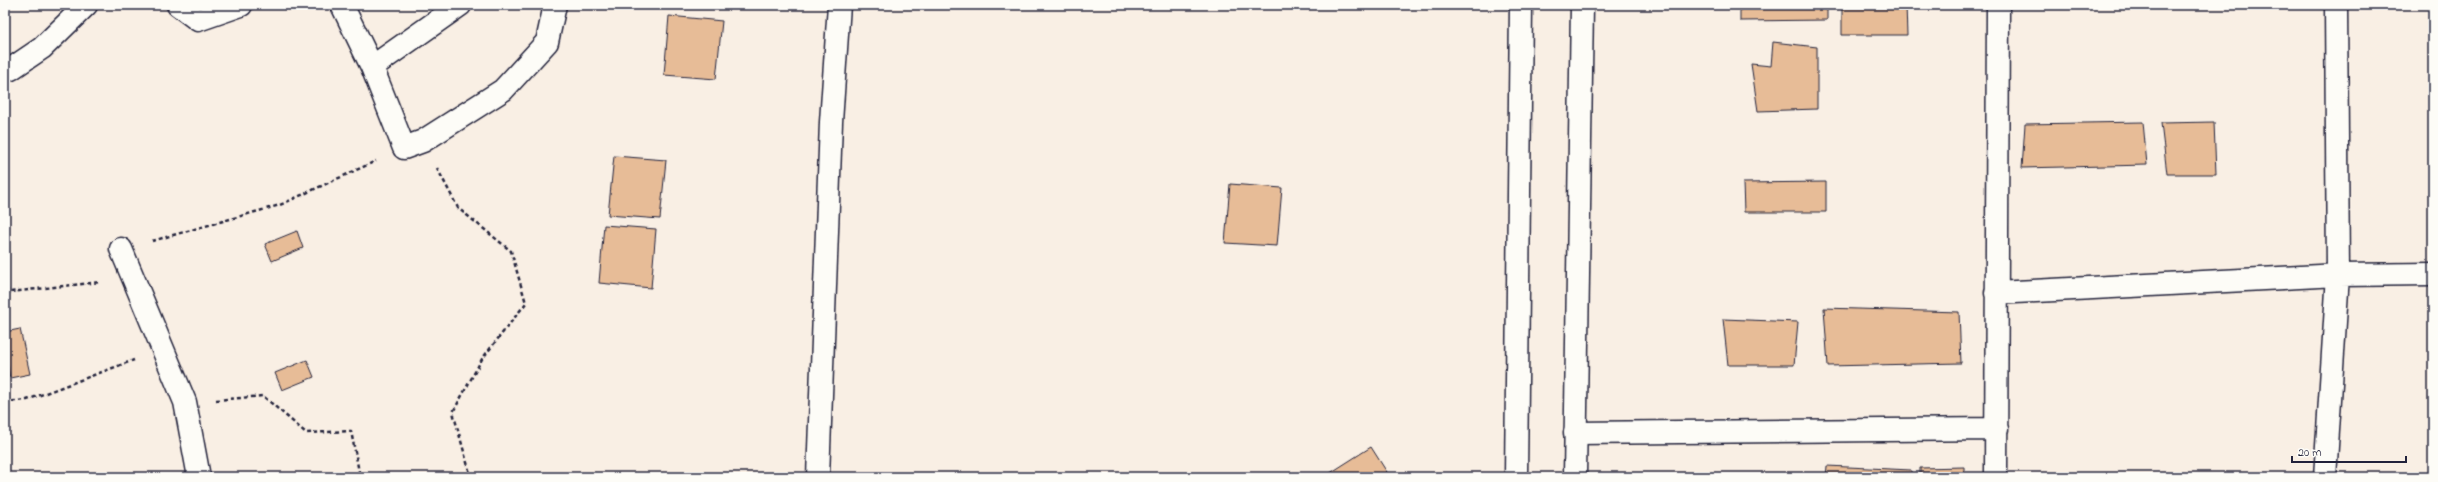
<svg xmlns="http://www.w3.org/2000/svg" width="2438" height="482" font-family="'Indie Flower',sans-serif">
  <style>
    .building { fill: #e7bc97; stroke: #22223b }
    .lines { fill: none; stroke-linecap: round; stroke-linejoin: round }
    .street-casing { stroke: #22223b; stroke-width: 25 }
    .secondary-casing { stroke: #22223b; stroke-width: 25 }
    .path { stroke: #22223b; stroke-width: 2.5; stroke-dasharray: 4 3; stroke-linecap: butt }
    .street { stroke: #fdfcf7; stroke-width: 22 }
    .secondary { stroke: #fdfcf7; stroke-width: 22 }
  </style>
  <rect width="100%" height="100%" fill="#f9efe4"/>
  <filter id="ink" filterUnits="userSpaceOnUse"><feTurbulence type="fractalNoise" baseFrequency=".025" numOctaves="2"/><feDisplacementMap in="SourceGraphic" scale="8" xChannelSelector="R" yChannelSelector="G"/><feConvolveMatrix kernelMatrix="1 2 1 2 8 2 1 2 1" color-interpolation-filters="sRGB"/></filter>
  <g filter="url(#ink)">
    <path class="building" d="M1740,5h87v15l-87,1z
      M1842,5h64l1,30h-65z
      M2238,5h41v2z
      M669,16l53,5 -6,58 -52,-4z
      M1773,42l44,5v62l-59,2 -7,-47 20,2z
      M2143,122l4,43 -125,3 3,-44z
      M2214,122l2,52h-49l-6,-51z
      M614,156l52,4 -6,59 -52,-4z
      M1826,182v30h-82l-1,-29z
      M1230,184l52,4 -5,58 -52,-3z
      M604,225l52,4 -5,59 -52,-5z
      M297,231l6,17 -31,13 -7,-17z
      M1824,308l135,4 2,51 -133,3z
      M1723,319l75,3 -4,43h-66z
      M20,329l10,45 -20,4 -5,-26v-20z
      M307,360l7,17 -32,13 -7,-17z
      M1371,447l19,30h-66z
      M1827,466l84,4v7h-85z
      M1964,467v10h-44v-9z"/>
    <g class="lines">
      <g class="street-casing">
        <path id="street" d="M178,5l20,15 43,-15
          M342,5l30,62 32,81 19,-7 80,-51 44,-48 8,-37
          M372,67l88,-62
          M11,69l31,-21 44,-43
          M121,249l64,153 14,75
          M1996,293l342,-18 95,-1
          M1575,433l422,-4
          M818,477l13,-355 8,-117
          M1996,477l2,-472
          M2325,477l13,-202 -2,-270"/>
      </g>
      <g class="secondary-casing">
        <path id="secondary" d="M1516,477l5,-472
          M1575,477l7,-472"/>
      </g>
      <path class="path" d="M437,168l21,40 53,43 15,52 -44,56 -29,53 18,65
        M152,241l128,-36 96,-44
        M5,288l5,4 90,-10
        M216,400l47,-4 43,37 45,-2 9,46
        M5,402l22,-2 107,-40"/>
      <use href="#street" class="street"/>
      <use href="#secondary" class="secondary"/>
    </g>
  </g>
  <rect width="2438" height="482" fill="none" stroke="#fdfcf7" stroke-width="20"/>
  <rect x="10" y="10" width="2418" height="462" fill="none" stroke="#22223b" stroke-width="1.5" filter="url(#ink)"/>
  <path d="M2292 456v6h114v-6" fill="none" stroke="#22223b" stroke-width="2"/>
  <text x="2298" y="456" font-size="12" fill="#22223b" stroke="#fdfcf7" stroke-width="3" paint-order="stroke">20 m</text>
</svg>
